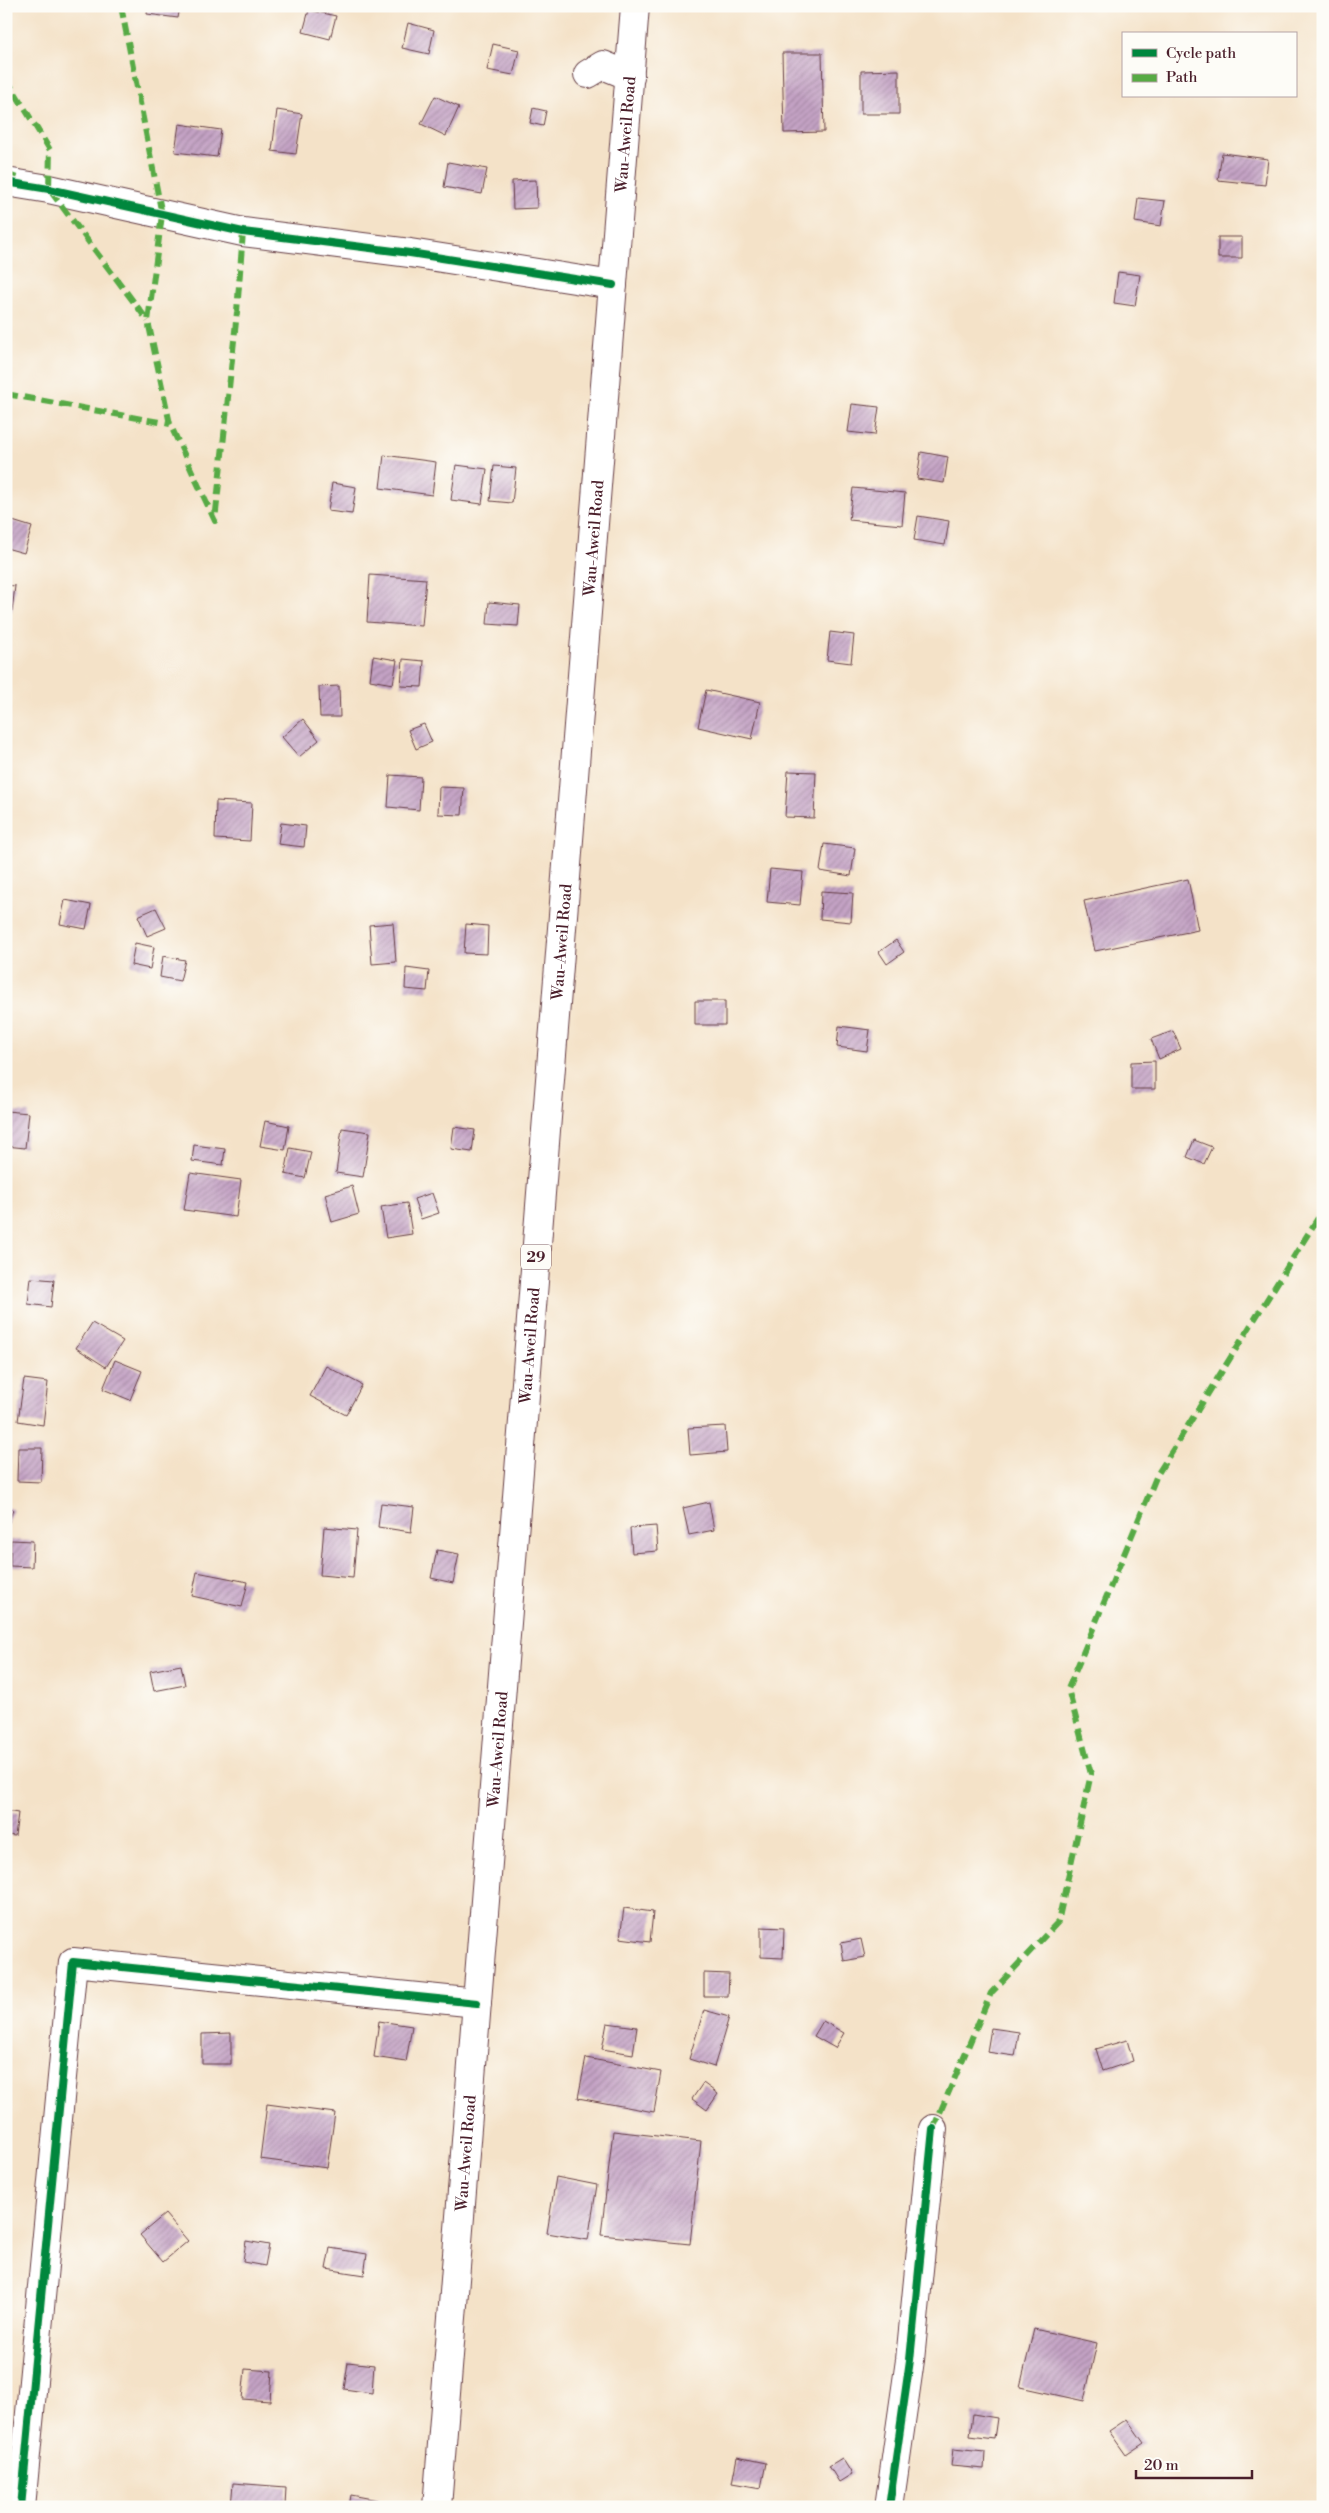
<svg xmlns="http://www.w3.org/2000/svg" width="1329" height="2513" font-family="'Libre Bodoni',serif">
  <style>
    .building { fill: url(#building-hatch) }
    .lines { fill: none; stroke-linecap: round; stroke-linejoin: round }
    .minor-casing { stroke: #643c43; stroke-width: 30 }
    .primary-casing { stroke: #643c43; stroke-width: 30 }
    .minor { stroke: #fff; stroke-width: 28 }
    .primary { stroke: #fff; stroke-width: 28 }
    .quiet { stroke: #57aa44; stroke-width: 6; stroke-dasharray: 12 6; stroke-linecap: butt }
    .cycleway-casing { stroke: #fdfcf7; stroke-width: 11 }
    .cycleway { stroke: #00873e; stroke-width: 8 }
    .labels { text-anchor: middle; stroke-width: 4.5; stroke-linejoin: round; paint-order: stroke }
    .shield { fill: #fdfcf7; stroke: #806168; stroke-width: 1 }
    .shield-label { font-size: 15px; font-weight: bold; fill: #4a1f2b }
    .street-label { font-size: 16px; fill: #4a1f2b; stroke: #fdfcf7 }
  </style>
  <defs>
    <pattern id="building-hatch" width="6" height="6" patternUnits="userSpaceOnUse" patternTransform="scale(1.25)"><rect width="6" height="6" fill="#c4a3c5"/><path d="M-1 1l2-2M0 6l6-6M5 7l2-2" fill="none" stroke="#a184a0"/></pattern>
  </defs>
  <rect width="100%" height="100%" fill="#fdfcf7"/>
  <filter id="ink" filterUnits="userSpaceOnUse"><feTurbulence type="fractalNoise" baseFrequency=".02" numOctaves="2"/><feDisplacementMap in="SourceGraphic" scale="10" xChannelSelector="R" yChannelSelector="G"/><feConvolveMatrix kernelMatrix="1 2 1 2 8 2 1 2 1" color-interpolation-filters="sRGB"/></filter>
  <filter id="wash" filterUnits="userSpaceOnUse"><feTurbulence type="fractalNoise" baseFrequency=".0096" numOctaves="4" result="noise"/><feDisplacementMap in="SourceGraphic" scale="20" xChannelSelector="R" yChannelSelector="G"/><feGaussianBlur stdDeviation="1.12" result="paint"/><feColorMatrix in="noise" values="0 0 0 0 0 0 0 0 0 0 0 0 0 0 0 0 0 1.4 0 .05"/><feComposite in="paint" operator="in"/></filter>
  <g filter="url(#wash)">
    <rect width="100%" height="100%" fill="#f4e2c8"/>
    <g id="blocks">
      <path class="building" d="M148,6h32l-2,12 -31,-4z
        M309,10l27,6 -6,23 -27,-7z
        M408,23l26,7 -5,24 -27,-6z
        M493,44l26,6 -6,25 -26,-5z
        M782,53h40l2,79 -40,1z
        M899,70v44h-38v-43z
        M435,96l24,11 -13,29 -25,-12z
        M533,108l13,3 -3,15 -13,-3z
        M277,110l25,4 -6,40 -24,-3z
        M179,124l42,6 -4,27 -42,-5z
        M1222,153l46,6 -3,26 -47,-5z
        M448,162l39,7 -5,25 -38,-7z
        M536,180l1,28 -24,1 -1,-28z
        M1138,198l27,3 -4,25 -26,-4z
        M1218,237h24v21h-24z
        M1118,272l22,3 -5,31 -21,-3z
        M852,404l27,3 -4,28 -27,-3z
        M921,452l27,5 -4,26 -27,-4z
        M384,455l52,7 -4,33 -52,-7z
        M456,465l31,4 -5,35 -31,-4z
        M494,466l22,2 -4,35 -22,-2z
        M332,483l24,4 -4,27 -24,-3z
        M853,488l52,5 -3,32 -53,-5z
        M918,516l31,5 -4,24 -31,-5z
        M6,519l26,8 -8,26 -18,-5z
        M370,575l56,4 -4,47 -55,-4z
        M6,585l9,1 -3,25h-6z
        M489,602l31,3 -2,21 -31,-2z
        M830,632l24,3 -3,28 -24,-3z
        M373,656l24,4 -4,24 -23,-4z
        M403,659l21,2 -2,26 -21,-1z
        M339,686l1,31h-20l-1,-30z
        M706,690l54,12 -8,37 -54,-12z
        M303,719l16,21 -20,17 -17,-20z
        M424,724l8,18 -16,7 -8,-19z
        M788,771l28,1 -2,46 -29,-1z
        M390,775l31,2 -2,33 -31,-3z
        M439,787l25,1 -2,27 -24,-1z
        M216,801l36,2 -2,38 -35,-2z
        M281,823l25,3 -2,21 -26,-3z
        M824,844l31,4 -4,28 -31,-5z
        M6,850h5l-3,34h-2z
        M770,869l33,3 -3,33 -33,-3z
        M1188,879l10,51 -103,21 -11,-50z
        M821,891l32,2 -2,29 -31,-3z
        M65,900l26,5 -5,24 -26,-5z
        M156,908l10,20 -19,8 -9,-20z
        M393,923l3,39 -24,2 -3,-39z
        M466,924l22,2 -1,28 -23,-1z
        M896,940l8,12 -17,12 -8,-12z
        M135,943l19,4 -4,22 -19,-4z
        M163,956l22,4 -5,21 -20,-4z
        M406,968l23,3 -2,20 -22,-2z
        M695,1001h30v24h-30z
        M839,1026l31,4 -3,21 -30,-4z
        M1173,1031l8,18 -22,10 -8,-20z
        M1155,1061v28h-24v-27z
        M6,1111l23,2 -4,35 -19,-2z
        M265,1121l24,5 -4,24 -25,-4z
        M454,1127l21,3 -3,22 -21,-3z
        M342,1128l28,4 -7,45 -27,-4z
        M1194,1140l18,7 -8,17 -17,-7z
        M194,1145l31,4 -2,16 -31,-4z
        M290,1148l21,4 -6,26 -20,-4z
        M190,1173l51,7 -5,37 -52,-7z
        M352,1186l7,28 -27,8 -7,-28z
        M432,1193l7,20 -18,6 -7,-20z
        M407,1203l5,31 -26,4 -5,-31z
        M31,1278l23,2 -3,27 -23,-3z
        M92,1323l31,18 -17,26 -30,-19z
        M115,1360l27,11 -12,29 -27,-11z
        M326,1366l36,19 -16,30 -36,-19z
        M24,1379l24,3 -5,43 -25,-4z
        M725,1426l2,26 -37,3 -2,-27z
        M18,1448h24l-1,34 -24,-1z
        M709,1502l5,28 -25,5 -6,-27z
        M381,1503l33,4 -3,25 -33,-5z
        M6,1507l7,2 -6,19h-1z
        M656,1526l2,25 -26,2 -2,-25z
        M324,1527l33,3 -4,48 -33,-3z
        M11,1540l22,1 -1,26 -22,-1z
        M437,1550l22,4 -6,29 -22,-5z
        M197,1572l51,10 -6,25 -50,-11z
        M181,1665l4,20 -31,6 -4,-20z
        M6,1811l12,2 -3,23 -9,-1z
        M624,1908l29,4 -3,30 -30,-4z
        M761,1927l23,1 -1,30 -22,-1z
        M861,1939l4,18 -21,4 -3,-18z
        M704,1973l25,1 -1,22h-24z
        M704,2010l25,7 -15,50 -25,-8z
        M379,2021l33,5 -6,36 -32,-5z
        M823,2021l21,12 -9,15 -21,-12z
        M607,2023l30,4 -4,27 -31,-5z
        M991,2028l28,4 -4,24 -28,-4z
        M231,2033v31h-29v-30z
        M1127,2040l6,21 -30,10 -7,-22z
        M586,2058l75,14 -7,40 -76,-14z
        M703,2083l15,11 -11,16 -15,-11z
        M267,2104l68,9 -8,55 -67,-9z
        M613,2131l88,10 -11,103 -89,-9z
        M556,2177l41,8 -9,55 -41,-7z
        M165,2214l23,27 -25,21 -23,-27z
        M246,2241l23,4 -4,21 -22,-4z
        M330,2248l37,6 -3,21 -38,-6z
        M1034,2329l63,14 -13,58 -64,-14z
        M348,2362l26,3 -2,28 -28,-4z
        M245,2369l27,2 -2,30 -28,-2z
        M973,2414l24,4 -3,21 -24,-3z
        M1127,2419l17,24 -18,12 -17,-24z
        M953,2449l32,3 -1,17 -33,-3z
        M737,2457l29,6 -5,25 -29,-5z
        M842,2458l10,16 -13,8 -10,-16z
        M233,2483l53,4 -1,20h-54z
        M351,2495l27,5 -1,7h-28z"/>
    </g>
  </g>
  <g filter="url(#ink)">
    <use href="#blocks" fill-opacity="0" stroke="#643c43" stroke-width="1"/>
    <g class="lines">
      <g class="minor-casing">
        <path id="minor" d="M588,74l15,-9 27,11
          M6,182l43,7 194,43 167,21 203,32
          M21,2507l52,-545 404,41
          M889,2507l21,-147 23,-231"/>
      </g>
      <g class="primary-casing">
        <g id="primary">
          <path id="s1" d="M437,2507l198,-2501"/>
        </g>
      </g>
      <use href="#minor" class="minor"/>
      <use href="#primary" class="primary"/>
      <path class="quiet" d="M121,6l41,209 -14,106 22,103 45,97 22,-209 6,-80
        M6,78l44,72 -1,39 99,132
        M6,111v1
        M6,174l14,5
        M6,394l164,30
        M933,2129l58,-136 67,-71 33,-148 -23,-85 89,-214 166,-265"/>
      <g class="cycleway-casing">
        <path id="cycleway" d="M6,182l43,7 194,43 167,21 203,32
          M21,2507l52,-545 404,41
          M889,2507l21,-147 23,-231"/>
      </g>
      <use href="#cycleway" class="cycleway"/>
    </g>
  </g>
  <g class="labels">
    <rect class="shield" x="521" y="1244.5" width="30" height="25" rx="4"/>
    <g class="shield-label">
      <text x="536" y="1262">29</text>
    </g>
    <g class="street-label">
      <text dy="6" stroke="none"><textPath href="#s1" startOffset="2380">Wau-Aweil Road</textPath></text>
      <text dy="6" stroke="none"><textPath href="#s1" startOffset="1975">Wau-Aweil Road</textPath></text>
      <text dy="6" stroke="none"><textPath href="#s1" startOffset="1570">Wau-Aweil Road</textPath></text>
      <text dy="6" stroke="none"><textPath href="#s1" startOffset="1165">Wau-Aweil Road</textPath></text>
      <text dy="6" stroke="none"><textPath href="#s1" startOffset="760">Wau-Aweil Road</textPath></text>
      <text dy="6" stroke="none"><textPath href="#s1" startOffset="355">Wau-Aweil Road</textPath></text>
    </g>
  </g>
  <rect width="1329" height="2513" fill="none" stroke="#fdfcf7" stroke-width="25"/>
  <rect x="1122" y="32" width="175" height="65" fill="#fdfcf7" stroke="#b5a4a5"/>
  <rect x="1132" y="49" width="25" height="8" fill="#00873e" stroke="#b5a4a5"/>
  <text x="1166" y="58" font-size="15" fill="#4a1f2b">Cycle path</text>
  <rect x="1132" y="74" width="25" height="8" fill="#57aa44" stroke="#b5a4a5"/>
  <text x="1166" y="82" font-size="15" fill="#4a1f2b">Path</text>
  <path d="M1136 2470v8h116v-8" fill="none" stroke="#4a1f2b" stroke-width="2.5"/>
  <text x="1144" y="2470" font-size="15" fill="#4a1f2b" stroke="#fdfcf7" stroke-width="4" paint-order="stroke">20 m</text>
</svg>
